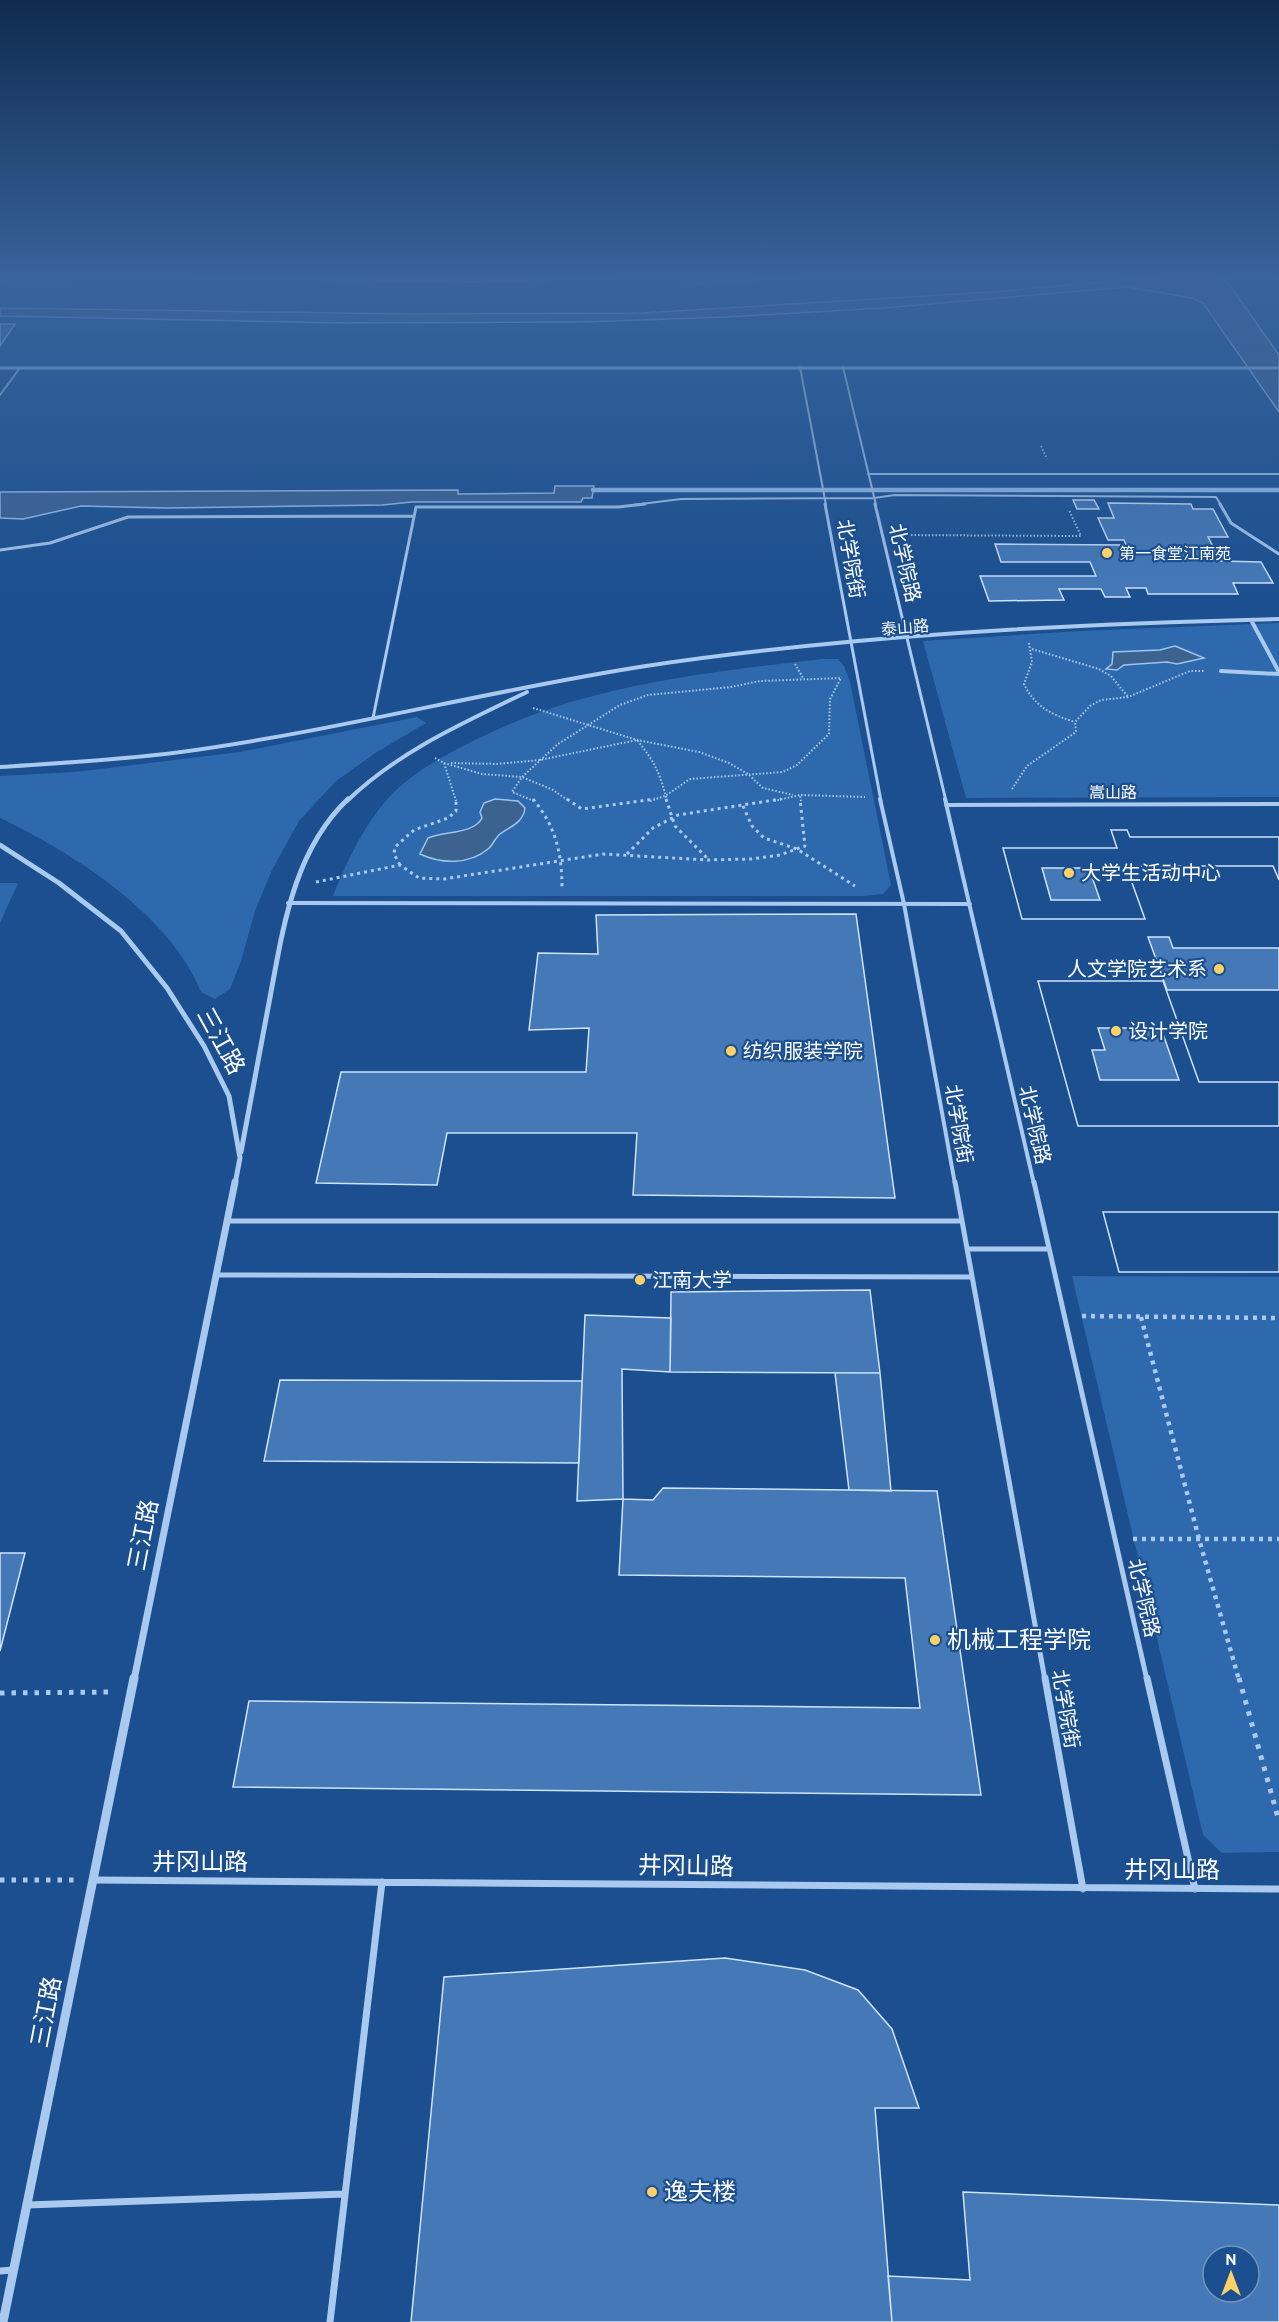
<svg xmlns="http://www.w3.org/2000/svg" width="1279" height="2322" font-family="Cabin,'Noto Sans SC',sans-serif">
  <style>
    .green { fill: #2e69ad }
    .water { fill: #3c6290; stroke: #9cc4f0; stroke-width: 1.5 }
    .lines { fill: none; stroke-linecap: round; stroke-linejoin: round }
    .stream { stroke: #9cc4f0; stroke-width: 4.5 }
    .building { fill: #4478b7; stroke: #cfe3fa; stroke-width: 1.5; fill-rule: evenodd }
    .path-far3 { stroke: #a9c9ee; stroke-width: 2; stroke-dasharray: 1.5 2; stroke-linecap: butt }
    .path-far2 { stroke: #a9c9ee; stroke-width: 3; stroke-dasharray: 3 4; stroke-linecap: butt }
    .path-far1 { stroke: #a9c9ee; stroke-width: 4.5; stroke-dasharray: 4 5; stroke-linecap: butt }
    .path { stroke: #a9c9ee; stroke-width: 5; stroke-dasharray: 4.5 7; stroke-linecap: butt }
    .service-far4 { stroke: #a9c9ee; stroke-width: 2 }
    .service-far3 { stroke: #a9c9ee; stroke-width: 3 }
    .service-far2 { stroke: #a9c9ee; stroke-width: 4 }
    .service-far1 { stroke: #a9c9ee; stroke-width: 5 }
    .service { stroke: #a9c9ee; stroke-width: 7 }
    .minor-far4 { stroke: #a9c9ee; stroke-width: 3 }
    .minor-far3 { stroke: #a9c9ee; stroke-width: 4 }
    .minor-far2 { stroke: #a9c9ee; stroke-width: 5 }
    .minor-far1 { stroke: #a9c9ee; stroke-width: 7 }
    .minor { stroke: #a9c9ee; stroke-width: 9 }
    .primary { fill: #f0f6ff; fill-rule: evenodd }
    .poi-dot { fill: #ffd166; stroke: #1b4f8f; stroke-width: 2 }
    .labels { text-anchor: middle; stroke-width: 4.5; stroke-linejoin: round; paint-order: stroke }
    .far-poi-label { font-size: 16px; fill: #fff; stroke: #1b4f8f; text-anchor: start }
    .far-street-label { font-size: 16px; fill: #fff; stroke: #1b4f8f }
    .street-label { font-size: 20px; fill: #fff; stroke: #1b4f8f }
    .poi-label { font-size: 20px; fill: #fff; stroke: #1b4f8f; text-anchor: start }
    .near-street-label { font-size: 24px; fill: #fff; stroke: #1b4f8f }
    .near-poi-label { font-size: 24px; fill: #fff; stroke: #1b4f8f; text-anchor: start }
  </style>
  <rect width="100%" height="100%" fill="#1b4f8f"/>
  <path class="green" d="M1279,623v174l-313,1 -43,-157 157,-10z
    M822,659h16l6,7 6,16 41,203 -8,9 -21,2h-529c15,-37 33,-76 62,-105 23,-22 52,-37 80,-51 109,-55 228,-67 347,-81z
    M417,717l9,6 -49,29 -41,29 -37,40 -27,49 -17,41 -14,50 -11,28 -15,10 -14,-7c-31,-78 -128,-139 -201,-174v-42l75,-4 165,-20z
    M0,883h18l-18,40z
    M1072,1276l207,1v575l-57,1 -19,-18z"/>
  <path class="water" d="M1171,276h52l56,79v57l-76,-109 -11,-5 -65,-11 -244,21 -156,9 -145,5 -240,1 -342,-7v-8l411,6 231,-1 350,-21z
    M555,486h39l-2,12h-9l-2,4h-170l-28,3 -217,3 -85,-2 -58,13 -23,-1v-26l458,-2v4l96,-1z
    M1175,646l29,12 -27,6 -10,-2 -43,3 -7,5 -11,-1 6,-5 1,-12 47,-2z
    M495,799l23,2 7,7c-2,15 -14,18 -25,26 -5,4 -7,11 -12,15 -19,16 -47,15 -68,5l8,-16c17,-7 46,-4 54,-20l-2,-6 4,-9z"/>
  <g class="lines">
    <path class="stream" d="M593,490h686"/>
  </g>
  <path class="building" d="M0,324h15l-15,22z
    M1073,500h21l5,9h-22z
    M1108,503l83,1 2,5h20l15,28h-20l13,24 40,1 12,21h-40l5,11h-90l-2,-6h-20l4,9h-25l-4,-8h-42l5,11 -75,1 -9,-25h116l-6,-14h-89l-6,-18 131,1 -2,-5h-16l-10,-22h16z
    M1111,830h16l3,7h149v43l-6,-14h-147l19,53h-123l-19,-71h114zM1042,868h47l11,32h-49z
    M1111,830h16l3,7h149v43l-6,-14h-147l19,53h-123l-19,-71h114z
    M856,914l39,284 -262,-3 4,-62h-190l-10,52 -121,-2 25,-111h245l3,-44 -60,2 9,-77 60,1 -2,-39z
    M1148,937h21l4,11h106v42h-112z
    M1038,981h125l36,101h80v44h-201zM1098,1028h63l18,52h-79l-8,-30h13z
    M1038,981h125l36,101h80v44h-201z
    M1103,1212h176v60h-160z
    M1103,1212h176v60h-160z
    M870,1290l10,83 -210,-1 1,-80z
    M585,1315l86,3 -1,54 -48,-3 1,130 -46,2z
    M835,1373h45l11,118 -42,-1z
    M280,1380l302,1 -3,82 -315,-2z
    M663,1488l274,3 44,304 -748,-8 16,-86 671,7 -15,-130 -286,-3 4,-76 30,1z
    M0,1553h25l-25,98z
    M725,1958l80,12 53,20 34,39 27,79h-44l17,214h-481l33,-345z
    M963,2192l316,13v117h-387l-4,-46 82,4zM1213,2256h36v36h-36z"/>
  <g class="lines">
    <path class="path-far3" d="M0,283l68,1
      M685,284l146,-8
      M1041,446l6,13
      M897,535l184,1 -12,-26
      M1029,643l3,19 -8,22c10,22 28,31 51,38
      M1032,649l67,20 12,7 17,21
      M795,664l8,14
      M533,708l104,32 62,12 30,11 19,11 15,14 30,7
      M435,758l9,5 12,38
      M444,763l38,11 40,3 31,13 16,11
      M451,763l46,1 43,-4 97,-20c18,22 23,33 30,61
      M1012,789l15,-23 49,-34 -1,-10 15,-16 11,-6 27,-3 62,-26h15
      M801,795l64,2
      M534,801l-22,-9 10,-15 36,-33 62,-39 28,-10 83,-8 29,-6 82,-3
      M650,801l15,-5 25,-17 93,-7 14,-7 32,-31 1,-35 11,-21
      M774,801l26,-6 1,6"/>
    <path class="path-far2" d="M533,799c23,28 29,54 29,90
      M567,799l15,10 73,-10
      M666,799l9,27 33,33
      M743,806l9,20 12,12 33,11 58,37
      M627,854l26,-26 25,-13 103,-16
      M400,865l-6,-11 1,-7 19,-17 34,-12 8,-7v-12
      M316,882l84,-17 19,13 25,1 159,-25 105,6 43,-1 29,-4 25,-9 -5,-47"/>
    <path class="path-far1" d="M1082,1316l197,2
      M1141,1317l58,222 40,141
      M1133,1539h146"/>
    <path class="path" d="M1239,1678l40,143
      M0,1693l112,-1
      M0,1880h74"/>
    <path class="service-far4" d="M800,367l26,138
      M843,367l33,138
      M0,395l20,-27
      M868,474h411
      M633,505l48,-6 193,-1 21,-3 321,2 5,8"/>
    <path class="service-far3" d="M825,504l56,297
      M875,504l71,297
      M1220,504l11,19 48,31
      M0,550l50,-7 78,-26 286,-1
      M373,718l43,-211h202l27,-3"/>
    <path class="service-far2" d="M880,799l24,105 51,280
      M945,799l89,385
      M946,805l333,-1
      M288,903l682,1"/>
    <path class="service-far1" d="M955,1182l90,498
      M1034,1182l113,498
      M227,1221h735
      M967,1249h80
      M216,1275l756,2"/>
    <path class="service" d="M1045,1678l38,211
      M1147,1678l48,211
      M94,1880l1185,9
      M27,2205l318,-11
      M0,2271l13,-1
      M330,2322l52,-440"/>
    <path class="minor-far4" d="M1270,276l9,4
      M0,368h1279"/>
    <path class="minor-far3" d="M1251,620l28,52
      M1221,671l58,3
      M0,767c60,-4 121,-7 181,-15 156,-21 309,-62 465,-86 209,-31 422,-42 633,-47
      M347,801c52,-50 116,-78 180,-109"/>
    <path class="minor-far2" d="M0,845l59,38 62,48 46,57 37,58 25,50 11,62 -5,26
      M241,1152c9,-48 18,-96 27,-144 14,-72 23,-155 80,-209"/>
    <path class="minor-far1" d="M134,1680l101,-498"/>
    <path class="minor" d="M3,2322l131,-644"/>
    <path class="primary" d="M79,276l394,3 200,-3 -200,7z"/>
  </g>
  <linearGradient id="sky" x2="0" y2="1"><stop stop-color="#0f2b4f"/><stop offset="0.46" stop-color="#39639b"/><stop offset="1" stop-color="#39639b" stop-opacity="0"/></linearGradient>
  <rect width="1279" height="601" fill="url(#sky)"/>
  <g class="poi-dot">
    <circle cx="1107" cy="553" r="6"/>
    <circle cx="1069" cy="873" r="6"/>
    <circle cx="1219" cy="969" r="6"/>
    <circle cx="1116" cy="1031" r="6"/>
    <circle cx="731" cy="1051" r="6"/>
    <circle cx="640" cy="1280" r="6"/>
    <circle cx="935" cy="1640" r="6"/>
    <circle cx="652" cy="2192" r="6"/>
  </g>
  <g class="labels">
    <g class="far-poi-label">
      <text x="1119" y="559">第一食堂江南苑</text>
    </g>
    <g class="far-street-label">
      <text transform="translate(905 627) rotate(-5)" y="6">泰山路</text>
      <text x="1113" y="798">嵩山路</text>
    </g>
    <g class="street-label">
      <text transform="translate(851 559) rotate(80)" y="7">北学院街</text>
      <text transform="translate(905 563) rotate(77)" y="7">北学院路</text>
      <text transform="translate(959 1124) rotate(80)" y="7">北学院街</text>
      <text transform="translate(1035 1125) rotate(77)" y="7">北学院路</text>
      <text transform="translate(1144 1598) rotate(77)" y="7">北学院路</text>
      <text transform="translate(1066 1709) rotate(80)" y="7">北学院街</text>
    </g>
    <g class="poi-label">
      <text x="1081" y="880">大学生活动中心</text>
      <text x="1207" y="976" text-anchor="end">人文学院艺术系</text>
      <text x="1128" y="1038">设计学院</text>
      <text x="743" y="1058">纺织服装学院</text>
      <text x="652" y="1287">江南大学</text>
    </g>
    <g class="near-street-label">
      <text transform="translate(221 1041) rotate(61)" y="8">三江路</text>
      <text transform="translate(143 1535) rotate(-79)" y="8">三江路</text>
      <text x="200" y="1870">井冈山路</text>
      <text transform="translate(686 1866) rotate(1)" y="8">井冈山路</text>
      <text x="1172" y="1878">井冈山路</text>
      <text transform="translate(46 2012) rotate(-79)" y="8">三江路</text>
    </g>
    <g class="near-poi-label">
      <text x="947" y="1648">机械工程学院</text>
      <text x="664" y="2200">逸夫楼</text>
    </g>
  </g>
  <g transform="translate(1231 2274)"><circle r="28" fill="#1b4f8f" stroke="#7695bc" stroke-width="1.5"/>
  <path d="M0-4.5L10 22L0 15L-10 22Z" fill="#ffd166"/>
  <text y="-9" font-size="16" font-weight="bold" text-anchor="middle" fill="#ffffff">N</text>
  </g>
</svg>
